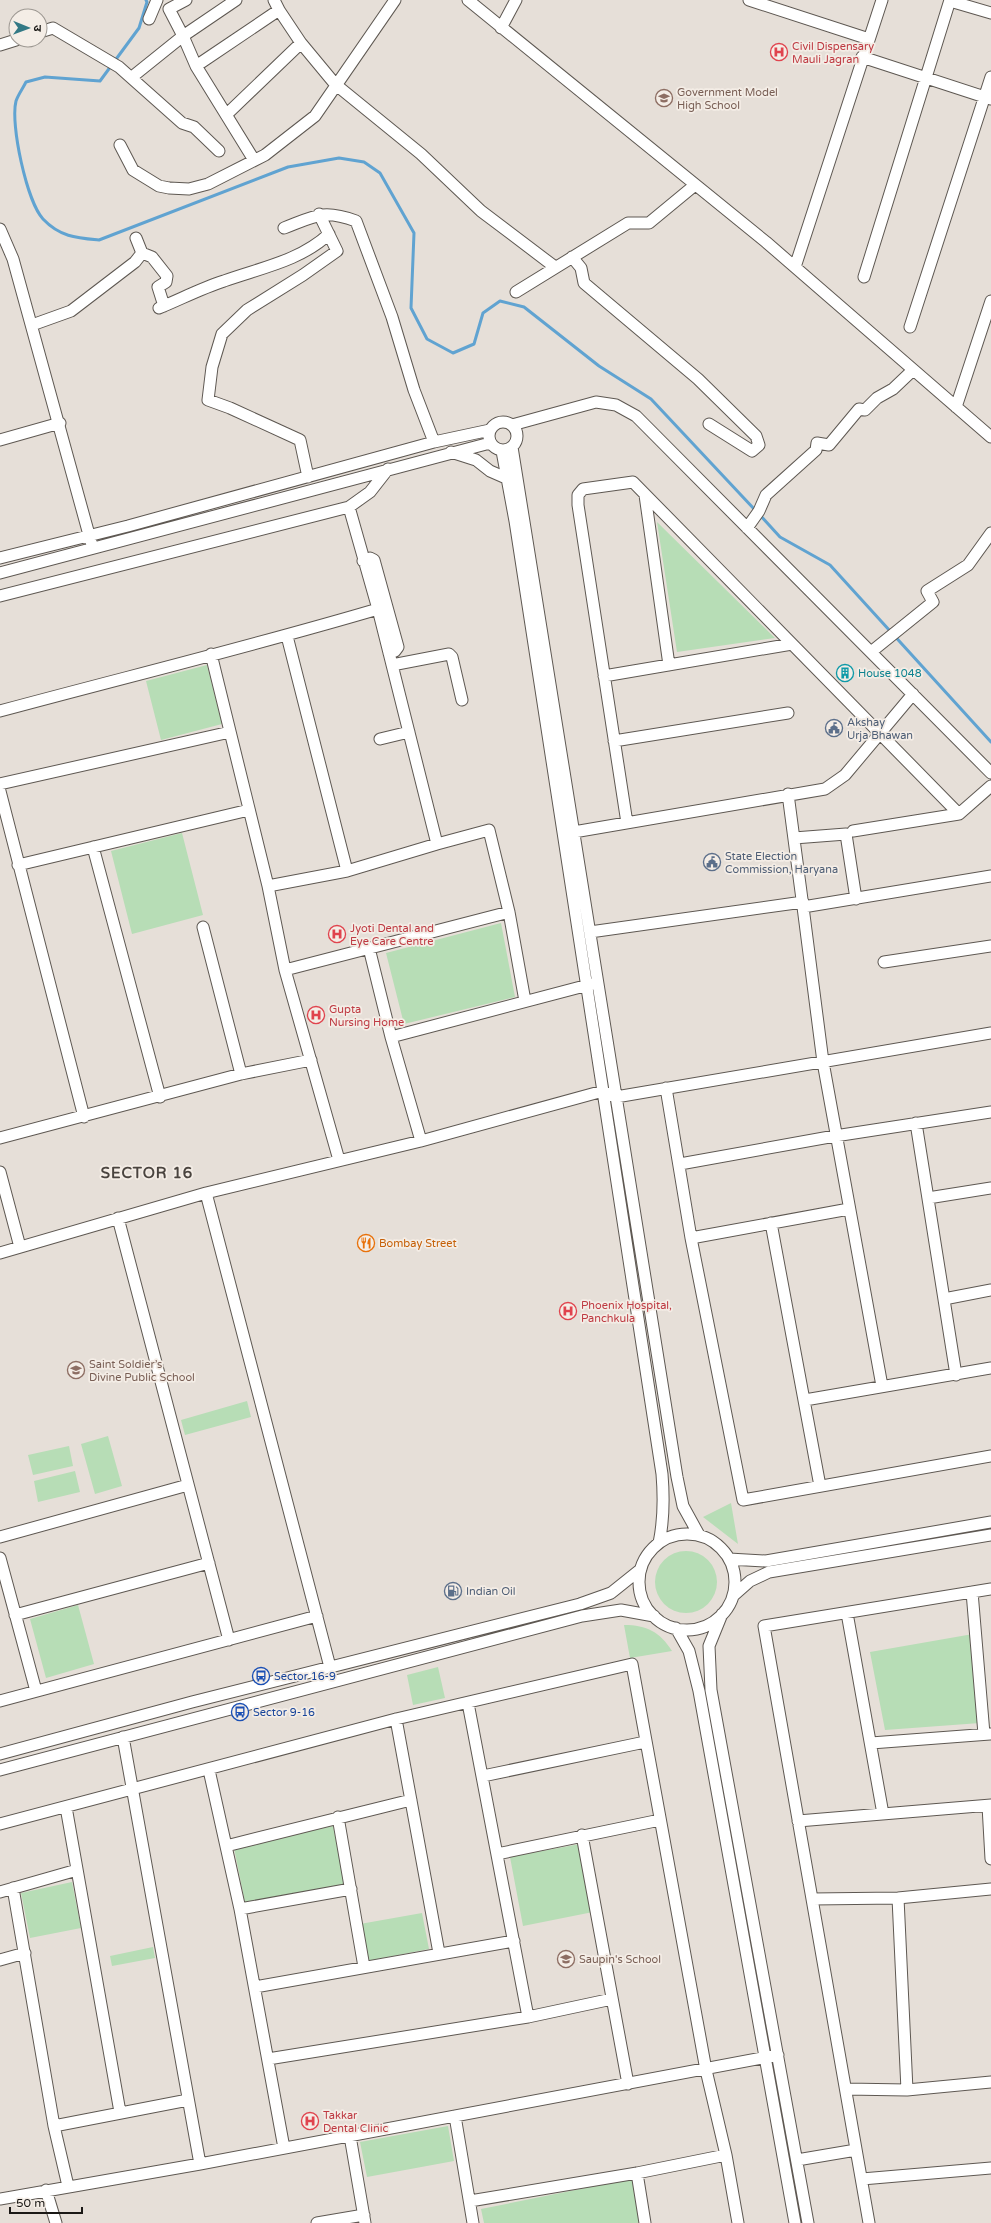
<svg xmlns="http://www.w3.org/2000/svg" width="991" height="2223" font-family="'Varela Round','Noto Sans Devanagari',sans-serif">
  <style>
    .green { fill: #b7ddb6 }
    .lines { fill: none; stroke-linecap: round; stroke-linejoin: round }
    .stream { stroke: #60a3d1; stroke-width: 3 }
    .minor-casing { stroke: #5e5852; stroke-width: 13 }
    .minor { stroke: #fff; stroke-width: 11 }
    .labels { text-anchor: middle; stroke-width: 3.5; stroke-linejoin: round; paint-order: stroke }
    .health-label { font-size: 11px; fill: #be3a42; stroke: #f4ede6; text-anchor: start }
    .education-label { font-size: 11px; fill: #785e54; stroke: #f4ede6; text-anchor: start }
    .culture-label { font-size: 11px; fill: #0d838f; stroke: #f4ede6; text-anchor: start }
    .service-label { font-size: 11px; fill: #4e5e75; stroke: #f4ede6; text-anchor: start }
    .food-label { font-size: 11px; fill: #c56008; stroke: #f4ede6; text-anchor: start }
    .transit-label { font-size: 11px; fill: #164399; stroke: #f4ede6; text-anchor: start }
    .district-label { font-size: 15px; font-weight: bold; letter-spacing: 1px; fill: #4a443f; stroke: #f4ede6 }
  </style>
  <rect width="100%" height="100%" fill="#e6dfd8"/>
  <path class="green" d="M657,522l118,116 -98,14z
    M207,665l15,59 -61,16 -15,-59z
    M182,833l21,82 -71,19 -21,-83z
    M501,923l14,74 -111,27 -18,-71z
    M247,1401l4,16 -66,18 -4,-15z
    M108,1436l14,50 -27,8 -14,-50z
    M69,1446l4,20 -40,9 -5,-20z
    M75,1471l5,21 -42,10 -4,-21z
    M731,1503l7,41 -35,-27z
    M655 1582a31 31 0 1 1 62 0a31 31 0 1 1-62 0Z
    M78,1605l16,59 -48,14 -16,-59z
    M624,1625c23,0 36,7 48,26l-42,7z
    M973,1634l7,89 -95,7 -15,-78z
    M438,1667l7,31 -32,7 -6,-30z
    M333,1826l12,60 -100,17 -11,-55z
    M580,1844l13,68 -70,14 -13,-69z
    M72,1882l9,46 -51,10 -9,-45z
    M422,1913l7,36 -62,12 -7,-37z
    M153,1947l2,11 -43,8 -2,-10z
    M448,2126l6,35 -87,16 -7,-35z
    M635,2178l9,45h-160l-3,-14z"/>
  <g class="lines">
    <path class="stream" d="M146,0l1,2 -8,26 -39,53 -55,-4 -19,5c-3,6 -8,13 -10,19 -6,23 11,101 27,118 17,18 34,19 56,21l189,-73 51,-9 25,4 16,11 34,60 -3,75 16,31 26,14 21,-9 9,-31 17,-12 24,6 75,59 52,33 105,112
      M760,515l20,22 50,28 161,177"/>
    <g class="minor-casing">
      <path id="minor" d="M186,0l-17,9 14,27 13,30 83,-56 -5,-10
        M468,0l298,242 225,195
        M749,0l120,39
        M950,1l41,12
        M279,10l22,33 34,41 86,70 60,57 74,56
        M149,19l8,-19
        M501,28l15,-28
        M40,32l13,-4 66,39 63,56 12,4 25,24
        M0,45l16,-5
        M862,57l129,42
        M196,66l58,94
        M132,77l51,-41 53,-36
        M226,115l75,-72
        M120,145l13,25 26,16 10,2 20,1 19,-5 57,-29 50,-39 80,-116
        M284,228c31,-12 39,-19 72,-7l36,96 22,73 20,52
        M0,229l13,30 78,283
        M142,253l10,4 15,19 -1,6 -8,5 6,19
        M572,257l9,11 3,15 114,96 58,57 3,9 -7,6 -43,-27
        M795,267l87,-267
        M864,277l86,-277
        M516,292l112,-69h21l46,-38
        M159,308c22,-9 43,-20 65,-27 36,-13 76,-20 105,-47
        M32,325l39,-14 64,-49 7,-9 -6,-15
        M910,327l81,-250
        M956,407l35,-106
        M489 436a14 14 0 1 1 28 0a14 14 0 1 1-28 0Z
        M512,425l84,-23 20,3 20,11 355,357
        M0,440l60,-17
        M512,447l165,1030 6,29 16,29
        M502,451l13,70 147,953c2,24 2,45 -3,69
        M451,452l25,8 14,11 16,7
        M308,477l-8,-37 -70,-32 -22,-8 4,-33 10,-33 25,-24 56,-35 34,-24 -18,-37
        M645,495l24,170
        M349,507l29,102 59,235
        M747,528l12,-17 7,-16 50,-45 1,-7 12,2 30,-36 6,1 12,-12 16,-9 20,-19
        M0,558l128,-32 306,-84 56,-12
        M363,561l7,-3 4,2 24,87 -3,4 -6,2
        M0,573l490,-130
        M0,596l349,-89 21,-15 18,-23
        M287,636l60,235
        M871,652l62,-50 -6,-11 41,-26 23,-32
        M211,654l57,232 17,84 54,190
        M392,665l57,-11 3,3 10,43
        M604,676l188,-32
        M0,711c126,-34 253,-65 378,-102
        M380,739l29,-7
        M614,741l174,-28
        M0,784l230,-52
        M0,791l84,326
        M788,794l15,113 188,-31
        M627,823l-49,-318v-10l5,-6 50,-7 326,332 32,-28
        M853,831l106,-17
        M568,833l257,-44 20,-14 68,-81
        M794,838l52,-4 10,65
        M93,847l67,250
        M18,865l231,-55
        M268,886l79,-15 90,-27 52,-14 20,82 16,89
        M803,907l20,155 59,324
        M203,927l38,147
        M590,932l213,-30
        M369,948l22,89 30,104
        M884,962l107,-16
        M285,970l224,-58
        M391,1037l201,-53
        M666,1088l25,150 52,262 248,-44
        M916,1123l40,252
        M0,1138l241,-64 70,-14
        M680,1164l155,-28 156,-24
        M0,1172l20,75
        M206,1193l124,474
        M928,1198l63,-10
        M118,1218l111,422
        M771,1223l49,263
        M691,1238l158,-29
        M0,1253l206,-60 215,-52 182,-50 13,6 375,-64
        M944,1299l47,-9
        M805,1400l186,-32
        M639 1582a48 48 0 1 1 96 0a48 48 0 1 1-96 0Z
        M0,1537l188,-52
        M0,1558l36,133
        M729,1559l37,2 225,-39
        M972,1592l12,142
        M733,1596l17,-15 19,-9 222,-37
        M847,1613l36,201
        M722,1614l-13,32 2,44 97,533
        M15,1615l194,-52
        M676,1628l13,23 10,40 96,532
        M0,1701l317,-85
        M468,1703l60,314
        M396,1719l43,234
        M123,1737l77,427
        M871,1743l119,-9
        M0,1754l192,-52 388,-98 31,-11 30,-24
        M0,1770l582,-154 39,-6 33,6
        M209,1770l31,139 44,239
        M483,1776l162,-34
        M988,1806l3,53
        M66,1807l54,305
        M338,1817l26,150
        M798,1821l193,-16
        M0,1824l396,-105 236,-55 74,406 20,85 12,68
        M582,1835l46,249
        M226,1846l185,-46
        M497,1854l163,-34
        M13,1888l41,238 14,60
        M0,1892l77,-22
        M898,1898l9,192
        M812,1899l86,-1 93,-9
        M240,1909l111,-20
        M0,1960l25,-7
        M255,1987l259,-46
        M268,2059l260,-42 84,-18
        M846,2089l61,1 84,-8
        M455,2116l18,107
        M54,2126l134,-26
        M350,2136l15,87
        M797,2160l59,-10
        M637,2173l8,50
        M862,2179l129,-11
        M46,2190l10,33
        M0,2199l200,-35 578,-109
        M470,2201l167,-28 89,-18
        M317,2223l47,-8
        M869,2223l-105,-597 227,-37"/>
    </g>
    <use href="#minor" class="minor"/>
  </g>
  <defs>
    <g id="hospital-ring" transform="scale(0.9)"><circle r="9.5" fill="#f4ede6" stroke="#e0444e" stroke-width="1.5"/><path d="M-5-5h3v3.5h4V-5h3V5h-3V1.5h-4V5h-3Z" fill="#e0444e"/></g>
    <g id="school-ring" transform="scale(0.9)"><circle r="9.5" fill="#f4ede6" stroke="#8d6e63" stroke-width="1.5"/><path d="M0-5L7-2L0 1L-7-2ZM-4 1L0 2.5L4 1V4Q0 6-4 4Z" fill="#8d6e63"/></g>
    <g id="building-ring" transform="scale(0.9)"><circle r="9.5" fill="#f4ede6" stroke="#0f9aa8" stroke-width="1.5"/><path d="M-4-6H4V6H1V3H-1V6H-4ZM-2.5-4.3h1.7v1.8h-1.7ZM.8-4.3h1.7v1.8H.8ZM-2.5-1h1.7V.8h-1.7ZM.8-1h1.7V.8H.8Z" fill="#0f9aa8"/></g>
    <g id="civic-ring" transform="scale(0.9)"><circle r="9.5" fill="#f4ede6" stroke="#5c6f8a" stroke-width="1.5"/><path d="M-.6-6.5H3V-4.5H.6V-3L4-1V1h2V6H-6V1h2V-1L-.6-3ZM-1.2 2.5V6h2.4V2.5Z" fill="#5c6f8a"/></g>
    <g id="restaurant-ring" transform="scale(0.9)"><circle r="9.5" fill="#f4ede6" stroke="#e8710a" stroke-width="1.5"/><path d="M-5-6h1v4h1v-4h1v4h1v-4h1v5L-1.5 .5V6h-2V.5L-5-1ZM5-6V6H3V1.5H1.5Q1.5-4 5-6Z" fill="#e8710a"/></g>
    <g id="fuel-ring" transform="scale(0.9)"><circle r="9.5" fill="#f4ede6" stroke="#5c6f8a" stroke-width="1.5"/><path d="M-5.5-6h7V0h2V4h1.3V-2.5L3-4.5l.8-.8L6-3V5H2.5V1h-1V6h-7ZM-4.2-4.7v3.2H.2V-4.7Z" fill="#5c6f8a"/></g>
    <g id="bus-ring" transform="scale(0.9)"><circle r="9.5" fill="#f4ede6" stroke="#1a4fb4" stroke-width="1.5"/><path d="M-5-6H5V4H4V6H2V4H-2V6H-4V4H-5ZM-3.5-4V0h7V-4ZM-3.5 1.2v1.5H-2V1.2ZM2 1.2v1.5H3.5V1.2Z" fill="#1a4fb4"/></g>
  </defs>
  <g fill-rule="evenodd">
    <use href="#hospital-ring" x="779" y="52"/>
    <use href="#school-ring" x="664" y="98"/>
    <use href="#building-ring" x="845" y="673"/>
    <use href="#civic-ring" x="834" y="728"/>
    <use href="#civic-ring" x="712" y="862"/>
    <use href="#hospital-ring" x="337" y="934"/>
    <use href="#hospital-ring" x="316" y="1015"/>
    <use href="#restaurant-ring" x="366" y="1243"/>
    <use href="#hospital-ring" x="568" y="1311"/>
    <use href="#school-ring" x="76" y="1370"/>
    <use href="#fuel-ring" x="453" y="1591"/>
    <use href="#bus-ring" x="261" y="1676"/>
    <use href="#bus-ring" x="240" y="1712"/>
    <use href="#school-ring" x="566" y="1959"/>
    <use href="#hospital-ring" x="310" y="2121"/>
  </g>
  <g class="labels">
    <g class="health-label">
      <text x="792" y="50">Civil Dispensary<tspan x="792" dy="13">Mauli Jagran</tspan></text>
      <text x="350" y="932">Jyoti Dental and<tspan x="350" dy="13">Eye Care Centre</tspan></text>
      <text x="329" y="1013">Gupta<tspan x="329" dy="13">Nursing Home</tspan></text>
      <text x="581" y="1309">Phoenix Hospital,<tspan x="581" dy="13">Panchkula</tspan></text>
      <text x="323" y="2119">Takkar<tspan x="323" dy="13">Dental Clinic</tspan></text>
    </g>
    <g class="education-label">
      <text x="677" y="96">Government Model<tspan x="677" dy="13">High School</tspan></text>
      <text x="89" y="1368">Saint Soldier’s<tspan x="89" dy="13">Divine Public School</tspan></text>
      <text x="579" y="1963">Saupin's School</text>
    </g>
    <g class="culture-label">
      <text x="858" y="677">House 1048</text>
    </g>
    <g class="service-label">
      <text x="847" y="726">Akshay<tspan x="847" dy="13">Urja Bhawan</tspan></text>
      <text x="725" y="860">State Election<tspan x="725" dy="13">Commission, Haryana</tspan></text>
      <text x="466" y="1595">Indian Oil</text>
    </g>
    <g class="food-label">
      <text x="379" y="1247">Bombay Street</text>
    </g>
    <g class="transit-label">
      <text x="274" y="1680">Sector 16-9</text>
      <text x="253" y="1716">Sector 9-16</text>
    </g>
    <g class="district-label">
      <text x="147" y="1178">SECTOR 16</text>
    </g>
  </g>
  <g transform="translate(28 28) rotate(91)"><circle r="19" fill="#f4ede6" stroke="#9d9892"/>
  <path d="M0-3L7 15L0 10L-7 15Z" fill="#337985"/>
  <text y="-6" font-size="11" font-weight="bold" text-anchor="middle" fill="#1a1815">उ</text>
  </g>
  <path d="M10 2207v6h72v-6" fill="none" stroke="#1a1815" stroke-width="2"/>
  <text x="16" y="2207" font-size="12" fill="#1a1815" stroke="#f4ede6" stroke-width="3" paint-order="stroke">50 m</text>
</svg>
